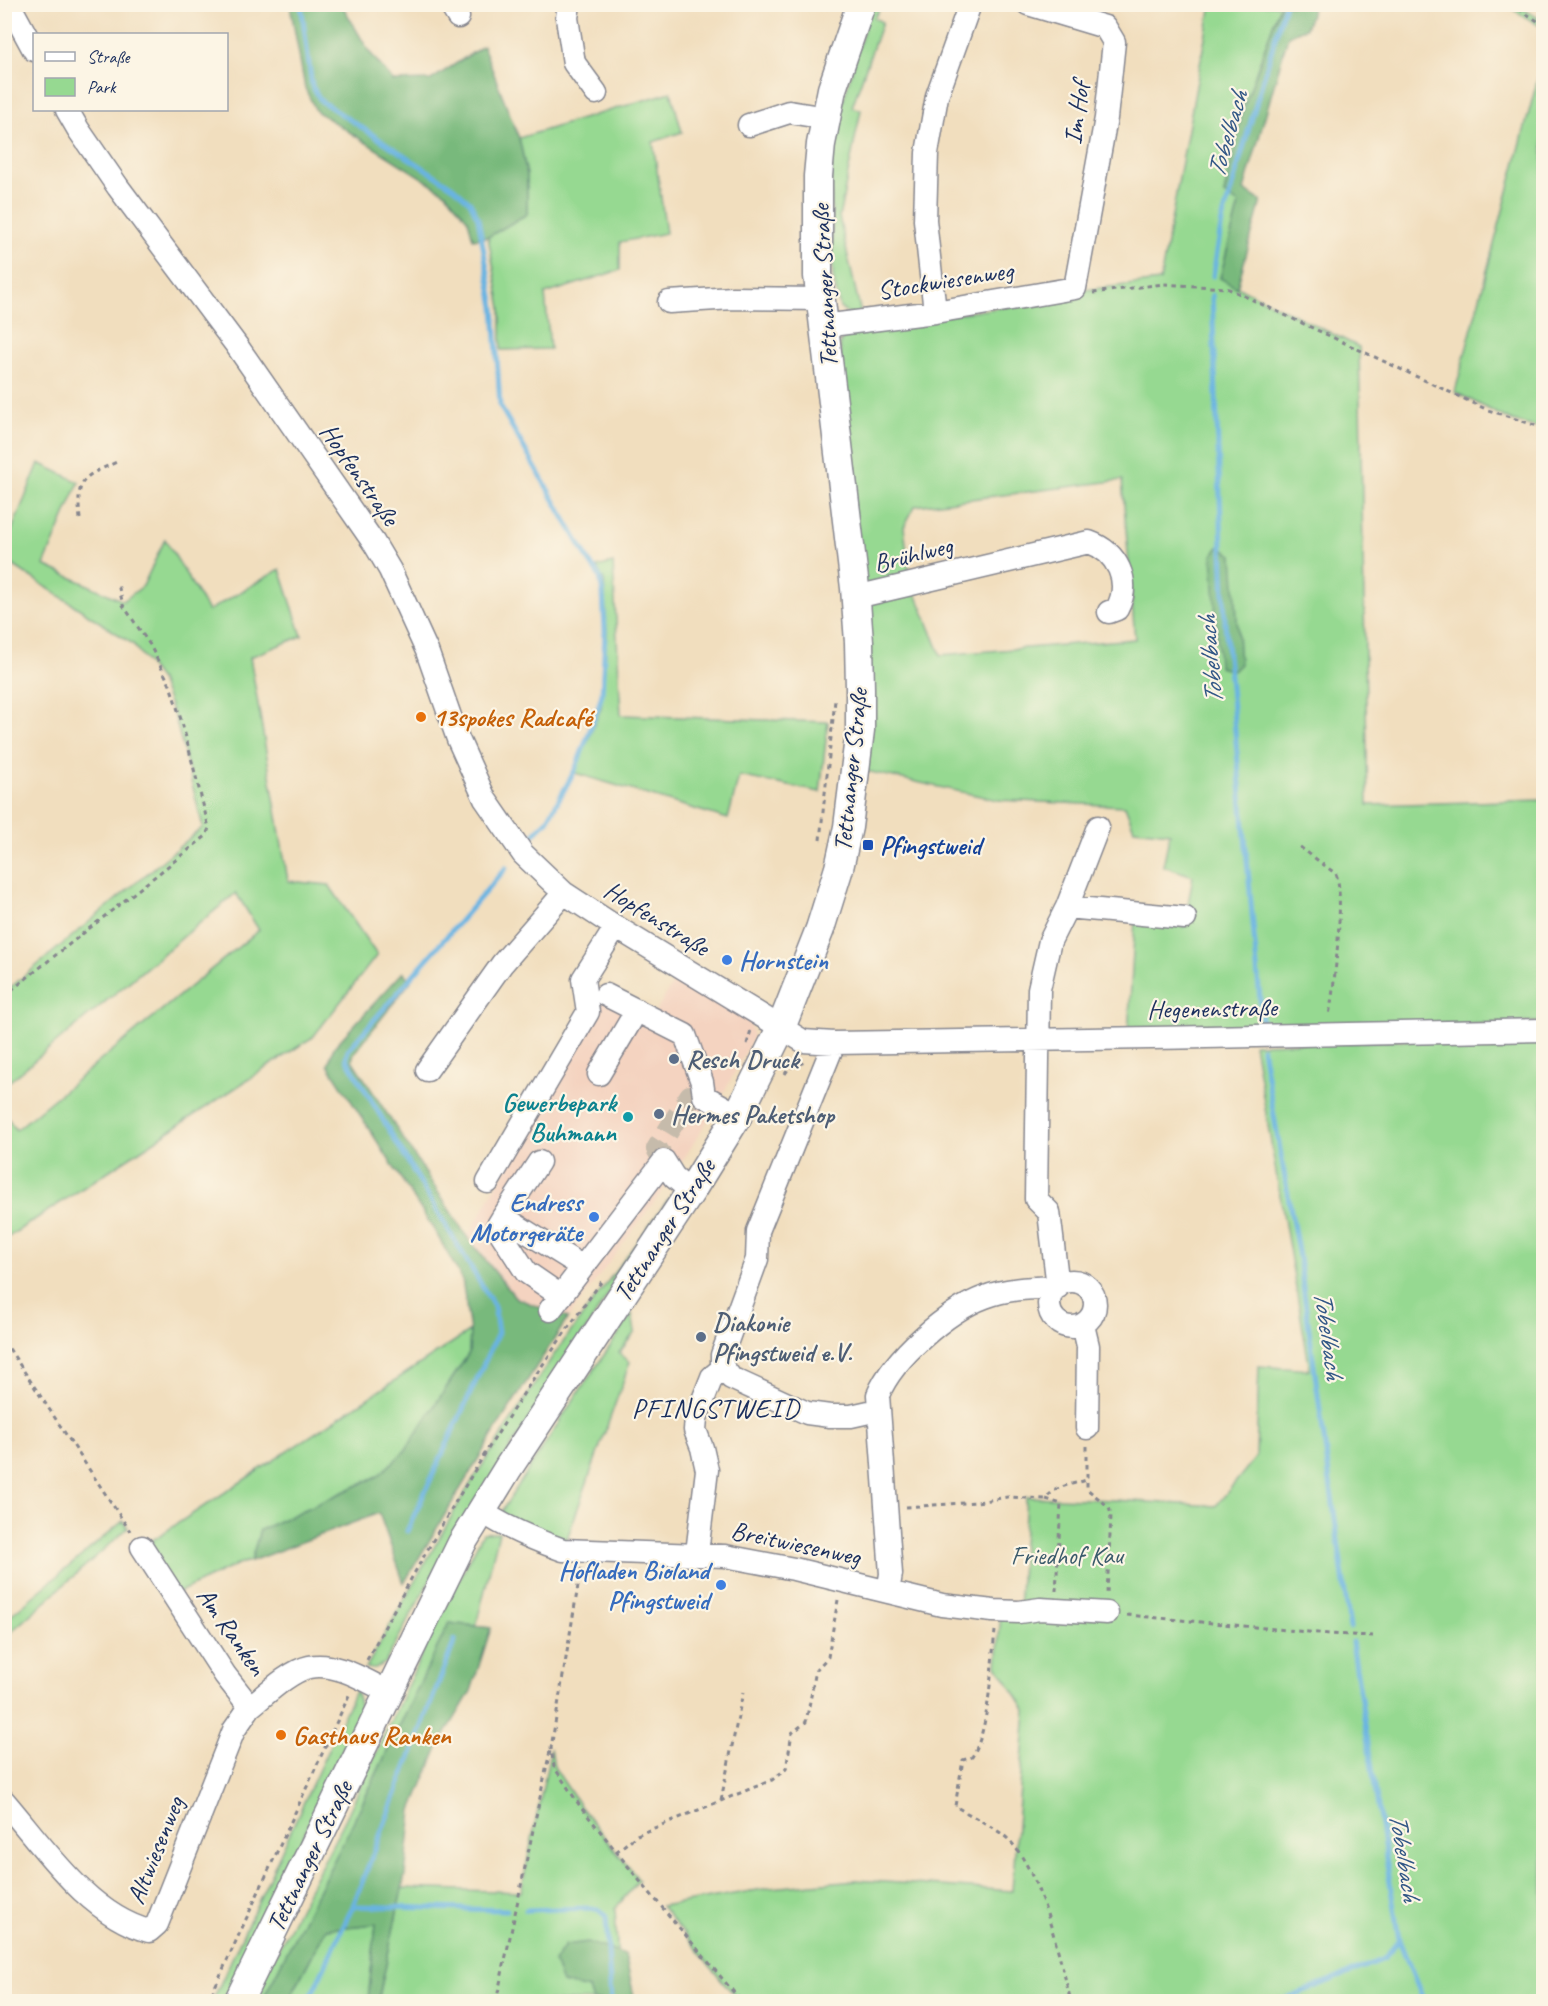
<svg xmlns="http://www.w3.org/2000/svg" width="1548" height="2006" font-family="Caveat,sans-serif">
  <style>
    .built { fill: #f4d3c0 }
    .green { fill: #96d991; stroke: #588478; stroke-width: 1.5; fill-rule: evenodd }
    .forest { fill: #78b97b; stroke: #4a746c; stroke-width: 1.5 }
    .lines { fill: none; stroke-linecap: round; stroke-linejoin: round }
    .stream { stroke: #69b4e2; stroke-width: 5 }
    .minor-tunnel { stroke: #c6bbab; stroke-width: 22; stroke-dasharray: 22 11; stroke-linecap: butt }
    .minor-casing { stroke: #86868e; stroke-width: 25 }
    .major-casing { stroke: #86868e; stroke-width: 31 }
    .path { stroke: #86868e; stroke-width: 3; stroke-dasharray: 4.5 4.5; stroke-linecap: butt }
    .minor { stroke: #fff; stroke-width: 22 }
    .major { stroke: #fff; stroke-width: 28 }
    .food-dot { fill: #e8710a; stroke: #fcf5e5; stroke-width: 2 }
    .transit-dot { fill: #1a4fb4; stroke: #fcf5e5; stroke-width: 2 }
    .shop-dot { fill: #3f7fe0; stroke: #fcf5e5; stroke-width: 2 }
    .service-dot { fill: #5c6f8a; stroke: #fcf5e5; stroke-width: 2 }
    .culture-dot { fill: #0f9aa8; stroke: #fcf5e5; stroke-width: 2 }
    .labels { text-anchor: middle; stroke-width: 4.5; stroke-linejoin: round; paint-order: stroke }
    .street-label { font-size: 26px; fill: #1b2f5e; stroke: #fcf5e5 }
    .food-label { font-size: 26px; font-weight: bold; fill: #c56008; stroke: #fcf5e5; text-anchor: start }
    .transit-label { font-size: 26px; font-weight: bold; fill: #164399; stroke: #fcf5e5; text-anchor: start }
    .shop-label { font-size: 26px; font-weight: bold; fill: #366cbe; stroke: #fcf5e5; text-anchor: end }
    .service-label { font-size: 26px; font-weight: bold; fill: #4e5e75; stroke: #fcf5e5; text-anchor: start }
    .culture-label { font-size: 26px; font-weight: bold; fill: #0d838f; stroke: #fcf5e5; text-anchor: end }
    .park-label { font-size: 26px; fill: #3a5a6b; stroke: #fcf5e5 }
    .water-label { font-size: 27px; font-style: italic; fill: #325786; stroke: #fcf5e5 }
    .neighbourhood-label { font-size: 27px; letter-spacing: 1.5px; fill: #1b2f5e; stroke: #fcf5e5 }
  </style>
  <rect width="100%" height="100%" fill="#fcf5e5"/>
  <filter id="ink" filterUnits="userSpaceOnUse"><feTurbulence type="fractalNoise" baseFrequency=".0167" numOctaves="2"/><feDisplacementMap in="SourceGraphic" scale="12" xChannelSelector="R" yChannelSelector="G"/><feConvolveMatrix kernelMatrix="1 2 1 2 8 2 1 2 1" color-interpolation-filters="sRGB"/></filter>
  <filter id="wash" filterUnits="userSpaceOnUse"><feTurbulence type="fractalNoise" baseFrequency=".008" numOctaves="4" result="noise"/><feDisplacementMap in="SourceGraphic" scale="24" xChannelSelector="R" yChannelSelector="G"/><feGaussianBlur stdDeviation="1.35" result="paint"/><feColorMatrix in="noise" values="0 0 0 0 0 0 0 0 0 0 0 0 0 0 0 0 0 1.4 0 .05"/><feComposite in="paint" operator="in"/></filter>
  <g filter="url(#wash)">
    <rect width="100%" height="100%" fill="#f1debe"/>
    <path class="built" d="M679,973l69,42 5,23 -36,67 -45,73 -104,140 -52,-20 -49,-61 140,-245 46,24z"/>
    <path class="green" d="M871,5h11l-8,13 8,4 -30,85 9,3 -22,107 23,101 -14,-4 -8,-6 -7,-31 -2,-101 2,-40z
      M1211,5h69l-36,102 -20,87 15,10 -19,74 139,69 9,458 175,-5v222l-415,12 7,-114 49,7 9,-51 -30,-10 7,-33 -36,-4 -9,-23 -127,-6 -132,-29 -26,-428 10,-14 233,-33 2,-6 75,-9zM1122,480l13,159 -194,16 -31,-76 -6,-52 11,-21z
      M1506,5h11l26,16v7z
      M1543,59v370l-31,-8 -57,-29z
      M671,92l11,40 -29,10 13,91 -46,9v28l-75,24 5,55 -49,1v-42l-13,-71 39,-23v-39l-8,-37z
      M39,463l40,19 -35,83 79,36 20,-15 22,-47 43,72 72,-42 22,67 -52,21 38,224 41,4 48,70 -64,82 -308,202v-125l11,16 243,-200 -23,-37 -231,192v-93l198,-165 -27,-106 -16,-41 -27,-36 -128,-84v-13z
      M613,563l8,152 207,7 -8,70 -81,-16 -11,43 -153,-46 26,-65 3,-30 3,-46 -3,-51 -7,-14z
      M1543,1037v964h-804l-78,-95 109,-18 86,-8 156,11 14,-181 -29,-44 4,-54 18,-1 7,-114 88,3 102,6 40,-49 3,-91 51,4 -56,-326z
      M673,1193l-222,348 -66,122 -12,6 -7,-1 101,-179 86,-133z
      M632,1314l3,18 -16,21 11,9 -67,188 -62,-27 2,-14 71,-110z
      M470,1331l-1,22 -64,98 -27,25 -118,54 -9,31 -13,3 -61,29 -35,-46z
      M123,1521l5,7 -123,109v-17z
      M499,1532l-23,94 -27,-3 -99,206 -88,172 -11,1 95,-184 82,-177 55,-108z
      M355,1691c6,10 6,16 3,26l-131,284 -15,1z
      M551,1748l3,19 26,39 59,74 -24,29 5,92 -242,1 24,-114 119,4z
      M376,1924l-8,77 -80,1 38,-73z"/>
    <path class="forest" d="M290,5h52l26,45 25,31 38,-1 52,-34 36,92 8,37v39l-39,23 -15,2 -5,-19 -22,-27 -130,-82 -11,-23z
      M1280,5h34l-8,23 -18,8 -44,154 17,11 -24,87 -17,-10 19,-74 -15,-10 20,-87z
      M1219,547l14,8 7,109 -7,7 -14,-4 -7,-112z
      M403,972l8,9 -57,72 -2,7 115,177 49,61 52,20 -67,103 -97,162 -25,-70 -128,48 9,-31 118,-54 27,-25 64,-98 1,-22 -8,-52 -26,-46 -108,-168 6,-18z
      M449,1623l42,5 -20,63 -32,54 -27,65 -7,65 -27,126h-10l8,-77 -50,5 -38,72h-26l88,-172z
      M588,1942l37,13 10,46h-42l-4,-12 -27,-6 -8,-21 11,-17z"/>
    <g class="lines">
      <path class="stream" d="M301,4l11,82 9,15 132,86 17,15 8,16 16,89 6,99 89,155 11,16 3,17 2,37 -3,63 -5,17 -22,59 -28,51 -19,19
        M1213,276l9,-55 63,-217
        M1212,295l13,328 37,398
        M1262,1048l37,209 51,371
        M407,1531l91,-198 -4,-27 -148,-248 2,-8 158,-182
        M353,1906l154,4
        M526,1910l65,-2 9,2 6,7 5,85
        M1399,1940l25,62
        M308,2002l45,-96 102,-266
        M1277,2002l107,-43 15,-19 -47,-298"/>
    </g>
  </g>
  <g filter="url(#ink)">
    <g class="lines">
      <path class="minor-tunnel" d="M664,1161l-7,-12 33,-53h14"/>
      <g class="minor-casing">
        <path id="minor" d="M9,4l25,46
          M450,4l8,13
          M569,4l-2,14 7,45 22,30
          M67,110l11,19 40,58 119,159 137,197 16,27 37,81 31,88 27,60 38,55 41,39 52,34 187,114 31,2c237,-3 473,-8 710,-13
          M749,125l40,-13 37,6
          M669,302l64,-4 87,1
          M935,312l-10,-92 2,-67 10,-57 33,-92
          M823,326l112,-14 140,-24 31,-170 8,-76 -9,-15 -77,-23
          M856,597l233,-55c28,10 43,39 28,67l-8,3
          M1067,907l118,11
          M606,995l79,40 17,47 2,14 34,19
          M834,1043l-76,188 -1,28 -35,96v11l9,12 76,35 23,3h21l27,-6
          M427,1070l75,-106 62,-71
          M599,1074l38,-64
          M539,1162l-36,55 80,50
          M488,1182l100,-170 -5,-33 33,-52
          M503,1217l-6,10 29,45 35,24
          M1049 1304a23 23 0 1 1 46 0a23 23 0 1 1-46 0Z
          M550,1310l114,-149 10,16 17,14
          M1083,1325l5,21 -1,82
          M481,1511c25,17 54,29 82,39l162,6 69,13 148,36 51,6 26,1 21,-3 67,4
          M142,1547l83,128 25,32c15,-12 40,-36 59,-40 26,-6 57,14 80,25
          M697,1553l10,-83 -5,-22 -7,-18 1,-12 16,-41 11,-9
          M888,1592l3,-18 -13,-179c15,-37 69,-84 107,-98 23,-9 48,-9 73,-10l-9,-75 -13,-13 3,-210 11,-48 17,-34 31,-80
          M4,1801c40,46 84,114 145,130l8,-7 77,-194 16,-23"/>
      </g>
      <g class="major-casing">
        <path id="major" d="M238,2002l224,-459 46,-75 183,-277 47,-76 43,-87 39,-99 19,-61 9,-41 12,-97v-41l-1,-47 -4,-54 -37,-312v-100l3,-32 11,-55 29,-85"/>
      </g>
      <path class="path" d="M1511,4l33,21
        M1093,293l70,-9 64,4 261,122 56,18
        M80,519c-4,-41 2,-42 37,-57
        M820,840l15,-140
        M1300,847l36,27c9,20 -2,117 -7,141
        M4,996l202,-160 3,-8 -26,-102 -13,-41 -20,-40 -27,-40 -5,-21
        M747,1044l4,-14
        M785,1074l4,-6 16,-6
        M4,1341l126,190
        M1087,1446v43l22,18 2,8 -4,78
        M1046,1499l15,5 -5,87
        M906,1507l71,-5 31,-5 38,2c9,-14 26,-14 40,-19
        M581,1568l-30,180 3,19 26,39 59,74 103,122
        M1127,1615l202,19 44,2
        M995,1631c-4,35 -5,97 -23,126l-9,3 -8,46c14,9 44,23 55,35 31,33 50,116 61,161
        M367,1660c69,-131 147,-260 235,-379
        M721,1800l22,-108
        M616,1852l21,-17 135,-55 14,-11 6,-36 14,-11 10,-52 12,-13 10,-57
        M208,2002l142,-309
        M496,2002l54,-251"/>
      <use href="#minor" class="minor"/>
      <use href="#major" class="major"/>
    </g>
  </g>
  <g class="food-dot">
    <circle cx="421" cy="717" r="6"/>
    <circle cx="281" cy="1735" r="6"/>
  </g>
  <rect class="transit-dot" x="862" y="839" width="12" height="12" rx="3"/>
  <g class="shop-dot">
    <circle cx="727" cy="960" r="6"/>
    <circle cx="594" cy="1217" r="6"/>
    <circle cx="721" cy="1585" r="6"/>
  </g>
  <g class="service-dot">
    <circle cx="674" cy="1059" r="6"/>
    <circle cx="659" cy="1114" r="6"/>
    <circle cx="701" cy="1337" r="6"/>
  </g>
  <circle class="culture-dot" cx="628" cy="1117" r="6"/>
  <g class="labels">
    <g class="street-label">
      <text transform="translate(1076 113) rotate(-82)" y="9">Im Hof</text>
      <text transform="translate(945 280) rotate(-9)" y="9">Stockwiesenweg</text>
      <text transform="translate(824 286) rotate(-93)" y="9">Tettnanger Straße</text>
      <text transform="translate(360 474) rotate(55)" y="9">Hopfenstraße</text>
      <text transform="translate(913 554) rotate(-14)" y="9">Brühlweg</text>
      <text transform="translate(850 770) rotate(-84)" y="9">Tettnanger Straße</text>
      <text transform="translate(657 918) rotate(32)" y="9">Hopfenstraße</text>
      <text transform="translate(1212 1008) rotate(-1)" y="9">Hegenenstraße</text>
      <text transform="translate(664 1230) rotate(-57)" y="9">Tettnanger Straße</text>
      <text transform="translate(796 1543) rotate(12)" y="9">Breitwiesenweg</text>
      <text transform="translate(232 1631) rotate(55)" y="9">Am Ranken</text>
      <text transform="translate(155 1850) rotate(-68)" y="9">Altwiesenweg</text>
      <text transform="translate(309 1856) rotate(-64)" y="9">Tettnanger Straße</text>
    </g>
    <g class="food-label">
      <text x="433" y="726">13spokes Radcafé</text>
      <text x="293" y="1744">Gasthaus Ranken</text>
    </g>
    <g class="transit-label">
      <text x="880" y="854">Pfingstweid</text>
    </g>
    <g class="shop-label">
      <text x="739" y="969" text-anchor="start">Hornstein</text>
      <text x="582" y="1211">Endress<tspan x="582" dy="30">Motorgeräte</tspan></text>
      <text x="709" y="1579">Hofladen Bioland<tspan x="709" dy="30">Pfingstweid</tspan></text>
    </g>
    <g class="service-label">
      <text x="686" y="1068">Resch Druck</text>
      <text x="671" y="1123">Hermes Paketshop</text>
      <text x="713" y="1331">Diakonie<tspan x="713" dy="30">Pfingstweid e.V.</tspan></text>
    </g>
    <g class="culture-label">
      <text x="616" y="1111">Gewerbepark<tspan x="616" dy="30">Buhmann</tspan></text>
    </g>
    <g class="park-label">
      <text x="1067" y="1564">Friedhof Kau</text>
    </g>
    <g class="water-label">
      <text transform="translate(1227 134) rotate(-74)" y="9">Tobelbach</text>
      <text transform="translate(1210 660) rotate(-95)" y="9">Tobelbach</text>
      <text transform="translate(1329 1335) rotate(82)" y="9">Tobelbach</text>
      <text transform="translate(1405 1857) rotate(81)" y="9">Tobelbach</text>
    </g>
    <g class="neighbourhood-label">
      <text x="716" y="1417">PFINGSTWEID</text>
    </g>
  </g>
  <rect width="1548" height="2006" fill="none" stroke="#fcf5e5" stroke-width="24"/>
  <rect x="33" y="33" width="195" height="78" fill="#fcf5e5" stroke="#a2a6af" stroke-width="1.5"/>
  <rect x="45" y="52" width="30" height="9" fill="#ffffff" stroke="#a2a6af" stroke-width="1.5"/>
  <text x="87" y="63" font-size="18" fill="#1b2f5e">Straße</text>
  <rect x="45" y="78" width="30" height="18" fill="#96d991" stroke="#a2a6af" stroke-width="1.5"/>
  <text x="87" y="93" font-size="18" fill="#1b2f5e">Park</text>
</svg>
